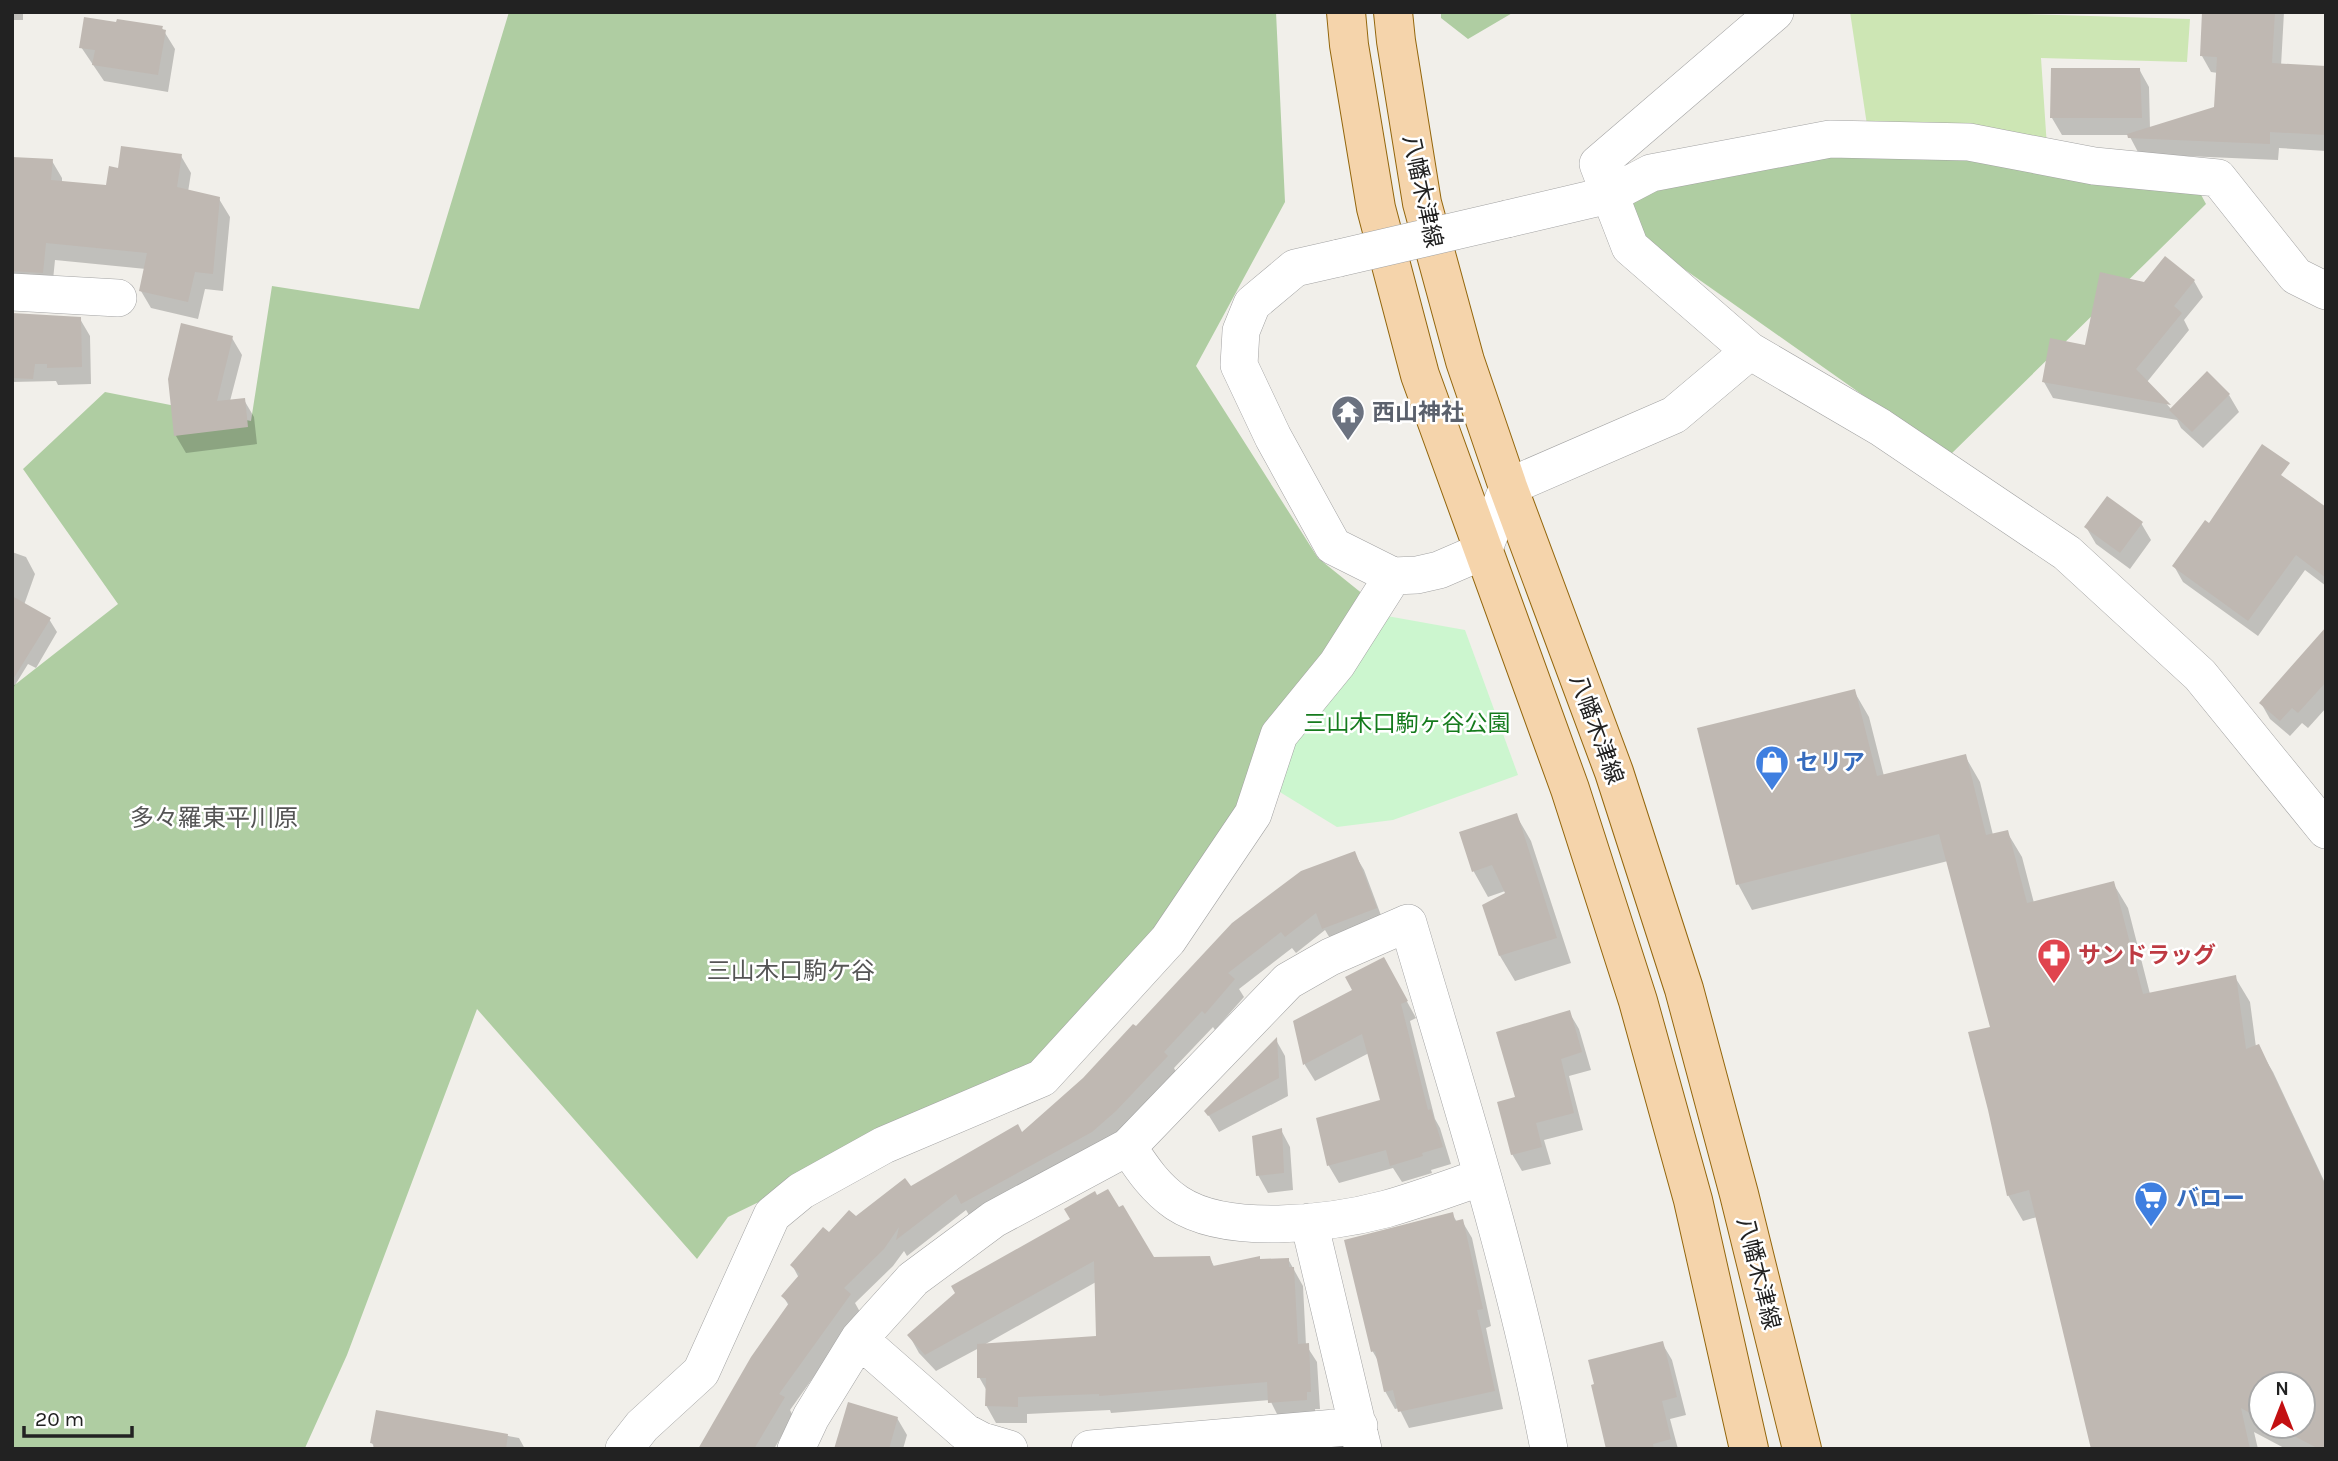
<svg xmlns="http://www.w3.org/2000/svg" width="2338" height="1461" font-family="Karla,'Noto Sans JP',sans-serif">
  <style>
    .grass { fill: #cde6b4 }
    .forest { fill: #afcda2 }
    .park { fill: #ccf6cf }
    .shadow { fill: #0003; fill-rule: evenodd }
    .building { fill: #bfb8b2 }
    .lines { fill: none; stroke-linecap: round; stroke-linejoin: round }
    .street-casing { stroke: #a3a3a3; stroke-width: 38 }
    .primary-casing { stroke: #93660c; stroke-width: 40 }
    .street { stroke: #fff; stroke-width: 37 }
    .primary { stroke: #f5d4ab; stroke-width: 38 }
    .street-bridge-casing { stroke: #a3a3a3; stroke-width: 38; stroke-linecap: butt }
    .street-bridge { stroke: #fff; stroke-width: 37 }
    .labels { text-anchor: middle; stroke-width: 5; stroke-linejoin: round; paint-order: stroke }
    .street-label { font-size: 23px; fill: #222; stroke: #fff }
    .worship-label { font-size: 23px; font-weight: bold; fill: #5b616d; stroke: #fff; text-anchor: start }
    .park-label { font-size: 23px; fill: #157b1d; stroke: #fff }
    .shop-label { font-size: 23px; font-weight: bold; fill: #366cbe; stroke: #fff; text-anchor: start }
    .health-label { font-size: 23px; font-weight: bold; fill: #be3a42; stroke: #fff; text-anchor: start }
    .neighbourhood-label { font-size: 24px; fill: #555; stroke: #fff }
  </style>
  <rect width="100%" height="100%" fill="#f1efea"/>
  <path class="grass" d="M1850,12h110l230,7 -3,43 -146,-4 6,89 -180,-22z"/>
  <path class="forest" d="M509,12h767l9,190 -89,164 122,192 51,41 -126,211 -86,125 -124,133 -305,149 -31,42 -220,-250 -130,346 -42,93 -293,1v-762l106,-83 -95,-135 82,-77 146,29 21,-135 147,23z
    M1441,12h73l-46,27 -27,-21z
    M1848,152l132,4 219,35 7,13 -257,252 -309,-218 -22,-48z"/>
  <path class="park" d="M1387,616l78,14 53,145 -125,45 -56,7 -67,-41 48,-91z"/>
  <path class="shadow" d="M12,12h11v8h-11z
    M2204,12h80l-3,54 45,2v83l-47,-3 -1,12 -139,-6 -10,-19h-67l-10,-17 87,-49 10,18 1,42 66,-21 2,-35 -7,-1 -9,-16z
    M162,28l13,21 -7,43 -64,-11 -23,-34z
    M181,156l10,17 -3,19 31,7 11,18 -7,74 -18,-2 -7,30 -47,-11 -10,-17 5,-22 -91,-9 -3,30 -40,1v-132l40,2 10,17v4l46,4 12,-16z
    M2194,281l9,16 -19,23 5,10 -42,52 25,28 57,-15 10,17 -36,36 -22,-20 -4,-8 -124,-22 -9,-16 43,-35 58,-64z
    M12,315l68,4 10,17 1,48 -33,1 -2,-4 -44,1z
    M232,338l10,17 -12,46 14,-1 10,17 3,27 -71,9 -10,-17z
    M2141,523l10,17 -21,29 -34,-25 -10,-17z
    M2326,539v47l-21,-16 -47,66 -75,-54 -9,-16z
    M12,552l14,5 9,17 -11,31 25,14 8,13 -21,36 -8,-4 -16,26z
    M2326,630v78l-18,20 -6,-5 -12,13 -20,-17 -9,-16z
    M1854,691l15,26 15,59 81,-20 15,26 13,53 14,-3 15,25 12,46 79,-20 15,25 22,86 85,-17 15,25 6,45h2l15,25 53,113v264h-40l-32,-17 4,17h-165l-56,-232 -14,4 -15,-26 -16,-167 -44,-167 -196,49 -14,-26zM2261,1384h42v42h-42z
    M1516,815l15,26 40,122 -56,18 -15,-25 12,-65 -1,-2 -23,8 -14,-25 -13,-39z
    M1354,853l10,17 21,56 -51,19 -9,-15 -29,23 -4,-5 -53,41 5,8 -29,33 -2,-3 -39,41 3,6 -51,54 -154,92 -6,-10 -59,46 -3,-5 -11,15 -38,37 5,9 -70,98 3,6 -19,33h-74l89,-143 -6,-10 16,-18 -7,-13 37,-31 27,-16 166,-84 62,-54 52,-51z
    M1393,976l23,42 -6,3 25,98 5,9 11,36 -20,6 1,3 -30,9 -9,-14 -54,15 -10,-17 -11,-47 64,-18 -13,-48 -54,28 -10,-16 -10,-43z
    M1569,1012l10,17 12,41 -22,6 14,54 -39,10 7,24 -29,7 -10,-17 6,-56z
    M1276,1040l9,16 3,40 -69,36 -13,-21z
    M1281,1130l9,17 3,43 -25,3 -10,-18z
    M1452,1214l5,8 5,-1 10,17 19,88 -5,2 17,81 -94,19 -10,-20 -4,1 -10,-18 -5,-27 -7,-12 -27,-111z
    M1072,1219l81,40 56,-2 6,11 73,-9 15,27 3,59 11,17 3,47h-5l1,8 -36,3 -10,-20 -159,13 -1,-3 -83,4v9h-31l-10,-18 1,-14 -8,-14v-29l-43,23 -17,-18 -10,-18zM1096,1282l2,56 -116,8z
    M1662,1343l10,17 14,55 -16,4 8,30h-69z
    M378,1412l141,26 6,11h-150l-3,-6z
    M897,1418l10,17 -4,14h-64z"/>
  <path class="building" d="M2202,12h73l-3,51 54,3v69l-56,-3v12l-142,-6 -1,-4 87,-27 3,-50 -17,-1z
    M84,17l32,5 1,-3 46,7 -1,3 4,1 -8,45 -66,-10 3,-15 -16,-2z
    M2051,68h89l2,50h-92z
    M121,146l61,8 -5,33 43,10 -7,77 -18,-2 -7,30 -49,-11 8,-38 -101,-10 -3,30 -31,-2v-114l41,2 -2,21 55,5 3,-19 9,2z
    M2165,256l30,24 -21,26 8,7 -46,56 35,36 -129,-23 8,-44 35,7 15,-73 44,10z
    M12,313l69,4 1,50 -35,1v-4h-12l-2,15 -21,-1z
    M181,323l52,13 -16,65 28,-3 3,29 -74,9 -6,-57z
    M2207,371l23,23 -38,38 -23,-22z
    M2262,444l28,19 -9,12 45,32v71l-30,-23 -48,66 -76,-55 33,-46 4,3z
    M2107,496l36,26 -23,31 -36,-26z
    M12,596l39,22 -39,63z
    M2326,627v55l-28,31 -6,-5 -12,13 -21,-18z
    M1855,689l22,87 89,-22 20,81 22,-5 19,73 87,-22 29,113 93,-19 10,74 13,-5 67,143v262h-7l-44,-23h28v-42h-42v35l-20,-11 9,41h-159l-62,-259 -22,6 -19,-86 -20,-78 22,-5 -51,-193 -203,51 -39,-157z
    M1517,813l40,125 -58,18 -17,-51 23,-12 -13,-28 -20,7 -13,-40z
    M1355,851l22,57 -55,21 -6,-16 -31,24 -4,-5 -53,41 7,6 -30,35 -3,-3 -38,41 4,4 -52,55 -24,21 -131,72 -5,-10 -60,46 3,-13 -15,22 -40,39 7,6 -72,100 6,3 -31,52h-56l53,-92 38,-54 -8,-7 19,-22 -10,-9 33,-38 6,5 20,-22 7,6 49,-38 6,8 107,-62 4,8 61,-54 50,-54 3,2 96,-103 69,-52z
    M1384,957l24,44 -7,3 27,106 3,-1 12,38 -21,6 1,3 -33,10 -4,-16 -59,16 -11,-48 64,-18 -18,-66 -59,31 -10,-44 59,-31 -7,-13z
    M1570,1010l12,42 -21,7 13,54 -38,10 6,24 -31,8 -14,-53 18,-5 -19,-65z
    M1277,1037l2,41 -71,38 -4,-5z
    M1282,1128l2,45 -28,3 -4,-40z
    M1108,1189l11,18 4,-2 31,52 56,-1 3,10 47,-10v3l29,-1v9h5l4,77 11,-1 2,49h-4v8l-39,3 -1,-21 -168,14v-2l-81,3v10l-33,-1 1,-28h-9v-34l119,-8 -2,-75 -169,94 -18,-20 48,-42 -4,-7 119,-67 -6,-10 31,-18 2,4z
    M1453,1212l2,9 8,-2 20,90 -6,1 18,81 -97,21 -5,-22 -9,2 -9,-41 -4,1 -27,-112z
    M1663,1341l14,56 -15,4 9,38 -18,5 1,5h-48l-15,-64 3,-1 -6,-24z
    M848,1402l50,15 -9,32h-55z
    M376,1410l132,24 -2,15h-133l1,-5 -4,-1z"/>
  <g class="lines">
    <g class="street-casing">
      <path id="street" d="M1775,12l-177,152 32,83 120,104 130,76 187,126 133,122 126,155
        M1507,219l102,-24 42,-22 179,-34 139,3 125,24 124,12 78,98 30,15
        M1339,258l-44,10 -43,36 -11,27 -2,34 34,72 60,109 60,30 24,-1 22,-5 44,-19 25,-64 166,-72 76,-64
        M12,292l106,6
        M1128,1147c14,21 27,41 49,56 50,33 152,21 209,6 32,-9 64,-21 96,-32
        M1309,1222l54,227
        M859,1339l106,93 17,9 27,8
        M624,1449l18,-23 59,-54 71,-157 29,-24 83,-46 158,-67 126,-138 85,-126 26,-79 58,-71 56,-88
        M796,1449l15,-32 48,-78 54,-60 81,-60 134,-72 160,-166 42,-24 78,-34c51,173 107,348 141,526
        M1090,1449l269,-23"/>
    </g>
    <g class="primary-casing">
      <path id="primary" d="M1346,12l3,33 27,163 44,167 150,414 68,212 55,199 56,249
        M1393,12l3,29 26,162 43,158 43,126 106,285 70,217 55,205 63,255"/>
    </g>
    <use href="#street" class="street"/>
    <use href="#primary" class="primary"/>
    <g class="street-bridge-casing">
      <path id="street-bridge" d="M1339,258l168,-39"/>
    </g>
    <use href="#street-bridge" class="street-bridge"/>
  </g>
  <defs>
    <g id="temple-pin" transform="scale(1.75)"><path d="M0 17L-7.5 6A9.5 9.5 0 1 1 7.5 6Z" fill="#6b7280" stroke="#fff"/><path d="M0-6L5-2H3V0L6.5 2.5H4V6H1.5V3h-3V6H-4V2.5H-6.5L-3 0V-2H-5Z" fill="#fff"/></g>
    <g id="shop-pin" transform="scale(1.75)"><path d="M0 17L-7.5 6A9.5 9.5 0 1 1 7.5 6Z" fill="#3f7fe0" stroke="#fff"/><path d="M-5-2.5h2.3a2.7 3.5 0 0 1 5.4 0H5L5.5 6h-11ZM-1.5-2.5h3a1.5 2.3 0 0 0-3 0Z" fill="#fff"/></g>
    <g id="pharmacy-pin" transform="scale(1.75)"><path d="M0 17L-7.5 6A9.5 9.5 0 1 1 7.5 6Z" fill="#e0444e" stroke="#fff"/><path d="M-2-6h4v4h4v4h-4v4h-4v-4h-4v-4h4Z" fill="#fff"/></g>
    <g id="supermarket-pin" transform="scale(1.75)"><path d="M0 17L-7.5 6A9.5 9.5 0 1 1 7.5 6Z" fill="#3f7fe0" stroke="#fff"/><path d="M-6-5.5h2.5l.6 2H6L4.5 2H-2.5L-4.4-4H-6ZM-1.5 3.2a1.3 1.3 0 1 0 .1 0ZM3 3.2a1.3 1.3 0 1 0 .1 0Z" fill="#fff"/></g>
  </defs>
  <g fill-rule="evenodd">
    <use href="#temple-pin" x="1348" y="412"/>
    <use href="#shop-pin" x="1772" y="762"/>
    <use href="#pharmacy-pin" x="2054" y="955"/>
    <use href="#supermarket-pin" x="2151" y="1198"/>
  </g>
  <g class="labels">
    <g class="street-label">
      <text transform="translate(1423 191) rotate(78)" y="8">八幡木津線</text>
      <text transform="translate(1597 729) rotate(70)" y="8">八幡木津線</text>
      <text transform="translate(1759 1273) rotate(76)" y="8">八幡木津線</text>
    </g>
    <g class="worship-label">
      <text x="1372" y="420">西山神社</text>
    </g>
    <g class="park-label">
      <text x="1407" y="731">三山木口駒ヶ谷公園</text>
    </g>
    <g class="shop-label">
      <text x="1796" y="770">セリア</text>
      <text x="2176" y="1206">バロー</text>
    </g>
    <g class="health-label">
      <text x="2078" y="963">サンドラッグ</text>
    </g>
    <g class="neighbourhood-label">
      <text x="214" y="826">多々羅東平川原</text>
      <text x="791" y="979">三山木口駒ケ谷</text>
    </g>
  </g>
  <rect width="2338" height="1461" fill="none" stroke="#222222" stroke-width="28"/>
  <g transform="translate(2282 1405)"><circle r="33" fill="#ffffff" stroke="#a7a7a7" stroke-width="2"/>
  <path d="M0-5L12 26L0 18L-12 26Z" fill="#c31012"/>
  <text y="-10" font-size="19" font-weight="bold" text-anchor="middle" fill="#222222">N</text>
  </g>
  <path d="M24 1426v10h108v-10" fill="none" stroke="#222222" stroke-width="3.5"/>
  <text x="35" y="1426" font-size="21" fill="#222222" stroke="#ffffff" stroke-width="5" paint-order="stroke">20 m</text>
</svg>
